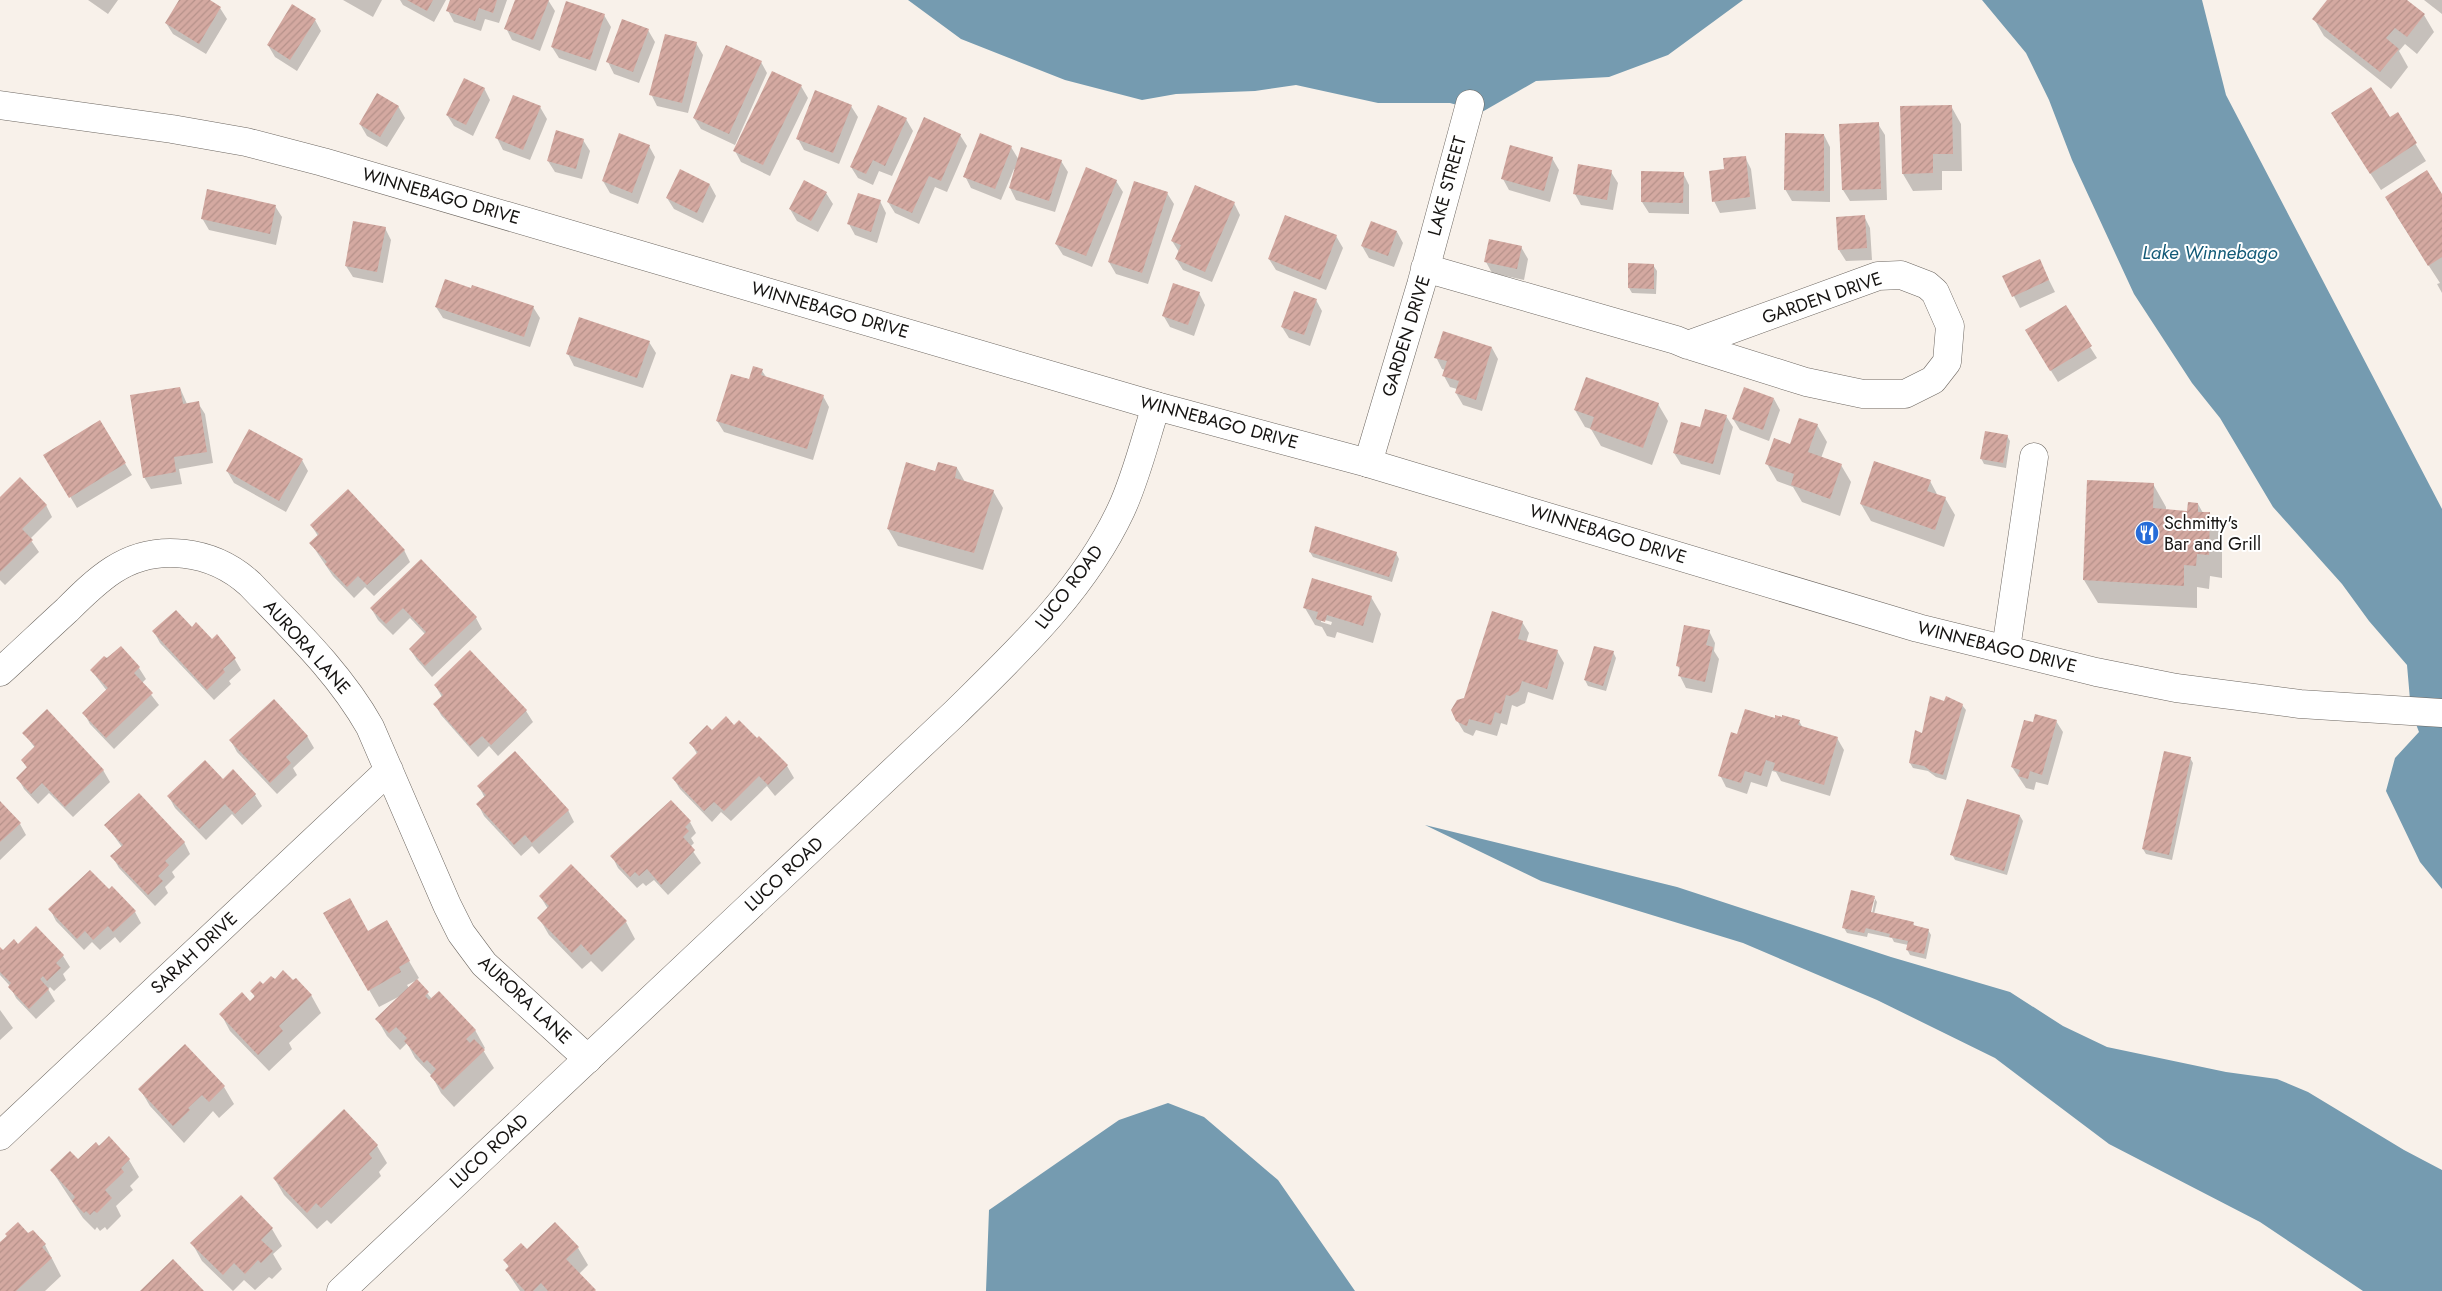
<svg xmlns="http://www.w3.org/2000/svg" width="2442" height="1291" font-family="Jost,sans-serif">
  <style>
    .water { fill: #759bb0 }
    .shadow { fill: #0003; fill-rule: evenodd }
    .building { fill: url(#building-hatch) }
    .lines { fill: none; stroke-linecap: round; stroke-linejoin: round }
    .minor-casing { stroke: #6d6761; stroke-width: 29 }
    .tertiary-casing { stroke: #6d6761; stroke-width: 29 }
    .secondary-casing { stroke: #6d6761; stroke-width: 29 }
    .minor { stroke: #fff; stroke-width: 28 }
    .tertiary { stroke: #fff; stroke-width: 28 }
    .secondary { stroke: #fff; stroke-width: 28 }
    .labels { text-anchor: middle; stroke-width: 4; stroke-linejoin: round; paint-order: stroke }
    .street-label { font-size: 18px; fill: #161412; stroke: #fff }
    .poi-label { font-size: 18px; fill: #161412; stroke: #fff; text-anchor: start }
    .water-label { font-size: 19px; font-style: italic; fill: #145b78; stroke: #fff }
  </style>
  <defs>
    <pattern id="building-hatch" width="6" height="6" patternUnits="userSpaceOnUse" patternTransform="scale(1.25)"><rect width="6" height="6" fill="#d4a9a1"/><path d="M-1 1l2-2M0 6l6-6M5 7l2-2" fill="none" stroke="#b5918a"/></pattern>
  </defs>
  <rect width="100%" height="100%" fill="#f8f1ea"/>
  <path class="water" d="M908,0h835l-75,55 -59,22 -73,4 -54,31 -32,-9h-72l-82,-18 -41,6 -79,3 -34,6 -77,-20 -104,-41z
    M1982,0h220l24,95 216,414v380l-22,-27 -34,-71 9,-33 24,-26 -8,-21 -4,-46 -38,-44 -27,-37 -69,-77 -53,-89 -28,-35 -58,-89 -62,-134 -23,-60 -23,-47z
    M1425,825l252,62 214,70 119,35 53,34 44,21 119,25 51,7 31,13 96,58 38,20v121h-79l-103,-69 -151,-78 -114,-86 -118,-58 -134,-57 -202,-62z
    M1168,1103l36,14 74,63 77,111h-369l3,-81 130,-90z"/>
  <path class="shadow" d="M88,0h30l-10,14z
    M180,0h28l12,8 7,11 -21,35 -33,-20 -7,-11z
    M343,0h39l-9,17z
    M400,0h46l-12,22 -31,-17z
    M451,0h56l-8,23 -14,-4 -4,12 -27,-9 -6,-11z
    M516,0h32l7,11 -15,40 -28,-11 -6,-12z
    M2329,0h76l19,15 10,17 -17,22 -12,-10 -6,7 9,16 -17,22 -67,-53 -10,-17z
    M2424,0h18v14z
    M604,15l7,12 -15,44 -37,-13 -7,-11z
    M315,20l6,11 -24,40 -22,-14 -7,-12z
    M648,30l7,12 -16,41 -25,-9 -6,-12z
    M696,43l7,12 -15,58 -31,-7 -6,-12z
    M761,62l6,11 -32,72 -34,-16 -7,-11z
    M801,86l7,12 -38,78 -29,-14 -6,-11z
    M484,88l6,12 -17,36 -19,-10 -7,-11z
    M398,106l7,12 -18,29 -20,-11 -7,-12z
    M851,106l7,11 -19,47 -35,-14 -6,-11z
    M1951,106l10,18 1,47h-20v19l-29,1 -10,-17z
    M540,107l7,12 -17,41 -27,-10 -6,-12z
    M2397,114l29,47 -45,29 -38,-59 47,-12z
    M906,119l7,12 -21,45 -13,-5 -6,14 -15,-7 -7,-11z
    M1878,124l7,11 2,65 -37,1 -7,-11z
    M960,135l7,11 -20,46 -12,-5 -16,37 -24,-11 -7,-11z
    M1824,135l6,12v55l-38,-1 -7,-12z
    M583,140l7,11 -8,28 -27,-7 -7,-11z
    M649,146l6,11 -17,47 -28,-11 -7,-12z
    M1011,147l8,13 42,1 7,11 -13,40 -39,-12 -6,-12 6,-19h-2l-13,31 -30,-12 -6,-12z
    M1745,157l6,12 5,40 -36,4 -6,-12 12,-31z
    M1552,158l7,12 -9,32 -41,-12 -6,-11z
    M1611,172l7,11 -5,27 -32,-5 -6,-11z
    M1683,173l6,12v29l-40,-1 -7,-11z
    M1116,181l7,11 -31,75 -29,-12 -7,-11z
    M710,185l6,11 -13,27 -29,-14 -7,-11z
    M826,193l7,11 -15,28 -21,-11 -7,-12z
    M1167,193l7,11 -26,80 -32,-10 -7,-12z
    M2442,196v97l-5,-9 3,-1 -44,-68z
    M880,201l6,12 -9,30 -22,-8 -6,-11z
    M1234,203l6,12 -28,67 -29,-12 -7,-11 3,-7 -7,-11z
    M275,206l7,11 -6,28 -67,-15 -7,-12z
    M1864,216l6,12 2,32 -26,1 -7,-11 -2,-32z
    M385,228l6,12 -8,43 -30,-6 -7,-11z
    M1397,232l6,11 -9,24 -25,-9 -7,-12z
    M1336,236l7,12 -17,42 -50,-20 -7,-11z
    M1521,247l7,12 -4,21 -32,-7 -6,-11z
    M2039,260l16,32 -35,16 -16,-31z
    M1653,265l4,6 -1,23 -24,-1 -3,-5z
    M1199,293l6,12 -11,31 -24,-9 -7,-12z
    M1316,300l6,11 -12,35 -21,-8 -7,-11z
    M436,307h97l7,11 -10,29 -87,-29z
    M649,342l7,11 -13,35 -69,-22 -6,-12z
    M2033,342l57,5 7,11 -39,24z
    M1492,348l6,11 -16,52 -19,-6 -7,-12 1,-4 -7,-2 -6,-11 1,-6 -3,-1 -6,-12z
    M762,371l5,7 56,18 6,11 -16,53 -89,-28 -7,-11 33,-40z
    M180,388l7,16 11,-1 7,11 8,49 -34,6 3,15 -31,5 -7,-12z
    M1774,399l6,11 -11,31 -29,-11 -7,-11z
    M1658,404l10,17 -16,44 -51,-19 -10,-17 -6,-2 -10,-17z
    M1726,416l7,11 -13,48 -39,-11 -7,-11 27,-24z
    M100,422l32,53 -55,33 -32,-53z
    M1817,425l10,17 -6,16 20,7 10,17 -11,34 -38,-14 -9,-15 -16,-6 -10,-17z
    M2007,436l3,5 -4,27 -22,-4 -3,-6z
    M302,460l6,11 -22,41 -52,-29 -7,-12z
    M957,468l8,14 28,9 10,17 -20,62 -85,-24 -10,-17 48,-56z
    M1930,481l8,15 7,2 10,17 -11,32 -73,-26 -10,-17z
    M2153,484l13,23v4l22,1 10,-8 5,9h6l13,23v42l-12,-2 -1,13 -12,-2v21l-99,-5 -14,-23z
    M0,499l46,6 6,12 -22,22 9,13 -34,33 -5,-5z
    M311,525l93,25 6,12 -36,34 -9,-9 -11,11 -21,-22 -15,-22 -7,-11 7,-7z
    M1310,552l86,1 3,6 -7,23 -79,-25z
    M421,560l55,58 6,11 -50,48 -15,-17 -7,-11 15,-15 -15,-16 -17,17 -15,-15 -7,-12z
    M1371,597l10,17 -8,29 -36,-11 -2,6 -8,-2 -5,-9 -7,-2 -10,-17zM1321,619l11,3 -1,3 -10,-3z
    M1522,622l7,11 -3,10 31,8 7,12 -11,37 -25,-8 -3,11 -8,4 -5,-2 -5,20 -6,-2 -4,13 -21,-6 -3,6 -9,-4 -11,-18z
    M191,628l20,13 6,-5 12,13 12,21 -12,11 2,3 -17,16 -54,-57 -6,-11z
    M1709,631l6,12 -1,8 5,8 -7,34 -26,-5 -6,-12 1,-5 -4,-6z
    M120,648l19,20 7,11 -4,4 17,22 -45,44 -24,-25 -6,-11 23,-22 -16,-21z
    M470,652l56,59 7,11 -35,34 -9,-10 -11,11 -37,-42 -6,-11 7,-7 -7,-12z
    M1613,652l3,6 -10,33 -18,-5 -3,-6z
    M1945,702l17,3 4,5 -20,70 -10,-3 -8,-6 -15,-3 -3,-5 12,-28z
    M1776,719l23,2 4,7 34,10 7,12 -14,46 -49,-15 -5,-9 -4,-1 -5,16 -16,-5 -4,12 -21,-7 -6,-12 18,-40z
    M2056,721l7,11 -15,53 -12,-3 -2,8 -8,-2 -14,-21 22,-43z
    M734,727l23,13 2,-2 28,28 7,12 -19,18 -8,-10 -36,35 -10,-9 -9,10 -32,-33 -7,-11 24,-24 -6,-11 21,-11z
    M24,733l79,37 7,12 -37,35 -24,-24 -11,11 -14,-15 -6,-11 10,-9 -6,-9 13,-12z
    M307,736l7,12 -21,20 4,7 -20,19 -40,-42 -6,-11z
    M2190,758l3,5 -21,97 -26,-6 -3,-5z
    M233,771l22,24 7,11 -20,19 -10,-11 -26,26 -31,-32 -6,-11 54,-16z
    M479,787l89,23 6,12 -35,32 -7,-8 -11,10 -37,-40 -6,-12 7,-6z
    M0,803l20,21 6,11 -26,25z
    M2020,816l3,5 -16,54 -52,-15 -3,-6z
    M690,822l6,11 -5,5 3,5 -4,4 11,16 -33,32 -14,-15 -8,6 -3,-3 -6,5 -19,-20 -6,-12z
    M106,825l78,17 6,12 -18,18 3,5 -10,10 3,6 -13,13 -36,-38 -7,-12 10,-9z
    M109,891l26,21 6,11 -21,20 -5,-6 -15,13 -8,-8 -8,8 -28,-29 -6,-12z
    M540,896l86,26 9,17 -33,33 -11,-11 -9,8 -33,-34 -10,-17 9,-9z
    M1874,897l3,5 -3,12 39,9 2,4 13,3 3,5 -5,24 -16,-4 -3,-6 1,-4 -14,-3 -2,-4 -24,-5 -1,4 -20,-4 -3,-5zM1872,899h3l-4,20 -3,-1z
    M325,914l43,19 18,-11 33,56 -3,2 16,19 43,31 10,18 -2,2 11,18 -40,39 -13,-14 -9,-17 -17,-18 -8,-15 -7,7 -13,-14 -10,-17 23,-23 -21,11zM415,981l1,1 -7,6 -2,-3z
    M18,945l45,11 7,11 -7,7 3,6 -12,11 -4,-4 -2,2 7,12 -19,18 -20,-21 -6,-12 -10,-11v-27l3,4z
    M263,986l48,9 10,18 -32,30 3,6 -23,22 -39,-40 -9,-17 29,-11 5,-5 -3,-7z
    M0,1010l13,18 -13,12z
    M224,1087l10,17 -15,14 -6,-7 -29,32 -34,-37 -10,-17z
    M344,1111l33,35 10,17 -8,9 2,4 -50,48 -4,-4 -10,9 -33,-34 -10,-17z
    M109,1138l20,22 10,17 -9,9 3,4 -17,16 5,10 -14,14 -2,-3 -5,4 -3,-4 -2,3 -12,-12 -31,-47 26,-10z
    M18,1224l10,11 17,10 16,31 -16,15h-45v-48z
    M272,1229l10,17 -9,8 9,15 -10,10 -3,-2 -14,13 -11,-10 -11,11 -31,-30 -10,-18z
    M578,1248l10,17 -9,9 16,17h-75l-14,-21 3,-2 -4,-8 22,-9z"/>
  <path class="building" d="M179,0h31l11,7 -22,37 -34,-21z
    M407,0h26l-6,11z
    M450,0h47l-4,13 -14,-5 -4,13 -29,-10z
    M515,0h34l-16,40 -29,-11z
    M2327,0h80l18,14 -18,23 -12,-9 -9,10 13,11 -19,23 -68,-53z
    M566,1l39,13 -15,46 -39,-13z
    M292,4l24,15 -26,41 -23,-15z
    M622,19l27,10 -16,43 -27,-10z
    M665,34l32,8 -15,61 -33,-8z
    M726,45l36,16 -33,73 -36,-16z
    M772,71l30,14 -39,80 -30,-14z
    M464,78l21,10 -19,37 -20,-10z
    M2371,87l19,30 8,-5 19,31 -47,31 -39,-61z
    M815,90l37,15 -19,48 -37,-14z
    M377,93l22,13 -19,31 -21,-13z
    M513,95l28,11 -18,44 -28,-12z
    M878,105l29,13 -22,48 -12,-6 -7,14 -16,-7z
    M1952,105l1,49h-20v19l-31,1 -2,-68z
    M924,117l37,17 -20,47 -12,-5 -17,37 -25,-11z
    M1879,122l2,67 -39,1 -3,-66z
    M556,130l28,9 -8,30 -29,-8z
    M619,133l31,12 -18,48 -30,-12z
    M980,133l32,13 -17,43 -32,-12z
    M1785,133l39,1v57l-40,-1z
    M1510,145l43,12 -9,34 -43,-12z
    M1021,147l41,13 -13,41 -40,-13z
    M1746,156l4,41 -38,5 -3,-31 15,-2 -1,-11z
    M1578,164l34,6 -5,30 -34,-6z
    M1086,167l31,13 -31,76 -31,-12z
    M680,169l30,15 -13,29 -31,-15z
    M2427,170l15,24v63l-14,9 -43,-69z
    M1641,171l43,1 -1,31 -42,-1z
    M804,180l23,12 -16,29 -22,-12z
    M1134,181l34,11 -26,81 -34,-11z
    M1195,185l40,17 -30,70 -30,-13 6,-14 -10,-4z
    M207,189l69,16 -6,29 -69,-15z
    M858,193l23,7 -10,32 -24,-8z
    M1285,215l52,20 -17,45 -52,-21z
    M1865,215l2,33 -29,2 -2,-33z
    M353,221l33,6 -9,45 -32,-6z
    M1371,221l26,10 -9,25 -27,-10z
    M1489,239l33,7 -5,23 -33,-7z
    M2040,259l9,21 -37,17 -10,-21z
    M1628,263l26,1v25l-26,-1z
    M445,279l26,9 1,-3 62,21 -10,31 -89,-30z
    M1173,283l27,9 -12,33 -26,-9z
    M1294,291l23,8 -13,36 -23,-8z
    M2066,305l26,41 -42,25 -25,-41z
    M579,317l71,24 -13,37 -71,-24z
    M1443,331l49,16 -16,53 -21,-7 4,-12 -17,-5 5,-15 -13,-3z
    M753,366l10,3 -2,6 63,20 -17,54 -91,-28 15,-47 18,5z
    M1586,377l73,26 -16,45 -53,-19 4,-12 -20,-7z
    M180,387l3,17 16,-3 8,51 -33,5 2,15 -33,6 -13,-83z
    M1744,387l30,11 -11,32 -31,-11z
    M1705,409l22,6 -14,49 -40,-11 8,-31 19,5z
    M1799,418l19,6 -10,28 34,12 -12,35 -39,-14 3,-11 -29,-10 9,-26 16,6z
    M100,420l26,43 -57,35 -26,-43z
    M249,429l54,30 -24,42 -53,-30z
    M1985,431l23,4 -5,28 -23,-4z
    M1874,461l57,19 -4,11 19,6 -11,33 -75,-26z
    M906,462l29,9 3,-9 19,5 -2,11 39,12 -20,63 -87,-24z
    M20,477l27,28 -25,24 11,11 -33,32v-75z
    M2087,480l67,3 -1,25 34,3 1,-9 10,1v9h12l-1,43 -12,-1 -1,12 -12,-1v21l-101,-6z
    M348,489l57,61 -38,35 -9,-9 -11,11 -22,-23 2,-2 -18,-19 10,-9 -9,-9z
    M1315,526l82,26 -8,25 -80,-25z
    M421,559l56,58 -52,49 -16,-17 17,-17 -23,-24 -17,16 -16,-16z
    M1312,578l60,18 -9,30 -36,-11 -2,7 -9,-3 2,-7 -15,-4z
    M176,610l16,17 4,-5 16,17 5,-5 19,24 -13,11 2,3 -18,18 -55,-59z
    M1492,611l31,10 -5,18 40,11 -11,39 -25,-8 -3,10 -9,5 -4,-1 -5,19 -6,-2 -4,13 -22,-6 -2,7 -3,-1 -8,-4 -5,-11 6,-10 7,-2z
    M1684,625l26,5 -4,15 7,2 -8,35 -27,-6 2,-9 -4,-1z
    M121,646l19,21 -6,6 19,20 -47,45 -24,-25 26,-25 -18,-18 14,-14 3,2z
    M1594,646l20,5 -11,35 -19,-6z
    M470,650l57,60 -36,35 -9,-9 -12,10 -37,-42 10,-9 -9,-10z
    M1930,696l14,5 2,-5 17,8 -20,71 -11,-3 -8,-6 -15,-3 6,-33 7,3z
    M274,699l34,37 -22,21 5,6 -21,20 -41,-43z
    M47,709l57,61 -39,37 -23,-24 -11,11 -15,-16 11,-11 -6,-7 14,-14 -13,-13z
    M1745,709l30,9v-3l7,2v-2l18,5 -2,5 40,12 -14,48 -51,-15 2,-7 -9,-3 -5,16 -16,-5 -4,12 -23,-7 13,-44 6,2z
    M2035,714l22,6 -15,55 -12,-4 -2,8 -10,-3 2,-6 -9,-3 13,-47 9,2z
    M726,716l8,9 5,-5 18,18 2,-2 29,29 -20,20 -9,-9 -35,35 -10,-9 -10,9 -32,-33 26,-26 -9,-9 18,-18 5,5z
    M515,751l54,59 -37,33 -7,-8 -11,10 -38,-41 10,-9 -9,-9z
    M2164,751l27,6 -22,98 -27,-6z
    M205,760l18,19 10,-10 23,25 -21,20 -10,-10 -26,25 -32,-33z
    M139,793l46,49 -20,19 4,4 -11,11 5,5 -15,14 -38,-39 13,-11 -19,-20z
    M1967,799l53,16 -16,56 -54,-16z
    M671,800l20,21 -6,6 4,4 -6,6 12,13 -34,35 -14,-16 -8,7 -4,-4 -5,5 -20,-21z
    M0,801l21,22 -21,19z
    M571,864l56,57 -36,34 -10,-11 -9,9 -35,-35 12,-12 -10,-10z
    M90,870l19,19 3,-3 24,25 -23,21 -5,-6 -15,14 -8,-9 -8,8 -29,-30z
    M1851,890l24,6 -4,16 43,10 -1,3 16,4 -5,25 -18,-4 2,-9 -19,-4 1,-3 -24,-6 -2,5 -22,-5z
    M350,898l18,33 19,-11 23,41 -11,6 2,5 -33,19 -45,-78z
    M36,926l28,29 -8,8 5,5 -14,13 -4,-5 -3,3 9,10 -20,20 -21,-22 3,-4 -11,-11v-25l3,3 11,-11 4,5z
    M283,970l10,10 3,-2 16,17 -33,31 4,5 -25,24 -39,-41 23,-22 8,9 5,-5 -5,-5 10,-10 3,3 8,-8 4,3z
    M417,979l12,13 -4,4 4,4 10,-9 37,39 -10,9 4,4 4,-4 11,11 -42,40 -13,-14 6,-7 -9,-9 -3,3 -20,-22 3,-3 -11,-11 -7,6 -14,-14z
    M185,1044l40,42 -16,16 -7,-7 -14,13 2,2 -17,16 -35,-37z
    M344,1109l34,36 -9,9 3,4 -51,50 -5,-5 -9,10 -34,-35z
    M109,1136l21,23 -9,9 3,4 -19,18 7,8 -15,15 -3,-2 -4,4 -4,-4 -2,2 -12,-12 3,-4 -25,-27 20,-19 8,8 18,-17 3,4z
    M241,1195l32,33 -12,12 12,11 -12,12 -3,-3 -13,14 -11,-11 -11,12 -33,-32z
    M18,1222l10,11 5,-3 13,14 -4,3 10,11 -36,33h-16v-49l7,-6 -2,-2z
    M555,1222l24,25 -13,12 30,31 -1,1h-47l-7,-8 -8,8h-8l-20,-21 4,-4 -6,-6 18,-17 6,6z
    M173,1259l31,32h-64z"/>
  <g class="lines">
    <g class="minor-casing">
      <path id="minor" d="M1425,268l251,72 12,5 118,37 57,12h42l28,-14 14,-18 3,-36 -15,-34 -8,-7 -26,-10 -23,1 -190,69
        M1368,463l53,-178 49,-181
        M2006,649l28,-192
        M0,672c22,-20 44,-41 67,-62 14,-14 29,-29 46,-40 43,-28 100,-20 137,14 43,45 89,88 120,143l77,178 14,28 23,31 104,95
        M0,1136l389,-366"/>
    </g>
    <g class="tertiary-casing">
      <path id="tertiary" d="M341,1291l614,-578c62,-61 128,-122 166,-203 15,-32 24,-70 35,-104"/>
    </g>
    <g class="secondary-casing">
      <path id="secondary" d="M0,105l172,24 74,13 77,20 833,244 212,57 550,165 178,44 80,16 124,16 142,9"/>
    </g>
    <use href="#minor" class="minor"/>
    <use href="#tertiary" class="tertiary"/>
    <use href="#secondary" class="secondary"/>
  </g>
  <defs>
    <g id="restaurant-disc" transform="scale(1.25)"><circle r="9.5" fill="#266cd8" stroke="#fff"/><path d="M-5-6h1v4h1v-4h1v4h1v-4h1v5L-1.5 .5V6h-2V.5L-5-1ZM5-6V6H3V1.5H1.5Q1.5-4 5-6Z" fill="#fff"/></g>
  </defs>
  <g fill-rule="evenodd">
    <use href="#restaurant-disc" x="2147" y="533"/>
  </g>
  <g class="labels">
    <g class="street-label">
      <text transform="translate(1447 186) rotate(-75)" y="6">LAKE STREET</text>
      <text transform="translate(441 196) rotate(16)" y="6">WINNEBAGO DRIVE</text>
      <text transform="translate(1822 298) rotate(-19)" y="6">GARDEN DRIVE</text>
      <text transform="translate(830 310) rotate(16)" y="6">WINNEBAGO DRIVE</text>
      <text transform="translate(1406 336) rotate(-73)" y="6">GARDEN DRIVE</text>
      <text transform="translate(1219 422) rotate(15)" y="6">WINNEBAGO DRIVE</text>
      <text transform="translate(1608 534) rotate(17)" y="6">WINNEBAGO DRIVE</text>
      <text transform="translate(1069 587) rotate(-53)" y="6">LUCO ROAD</text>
      <text transform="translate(307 647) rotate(48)" y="6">AURORA LANE</text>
      <text transform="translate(1997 647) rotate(14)" y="6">WINNEBAGO DRIVE</text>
      <text transform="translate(784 874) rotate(-43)" y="6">LUCO ROAD</text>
      <text transform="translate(194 953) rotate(-43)" y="6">SARAH DRIVE</text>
      <text transform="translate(525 1000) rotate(43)" y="6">AURORA LANE</text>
      <text transform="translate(489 1151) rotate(-43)" y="6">LUCO ROAD</text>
    </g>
    <g class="poi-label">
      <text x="2164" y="529">Schmitty's<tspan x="2164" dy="21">Bar and Grill</tspan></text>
    </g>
    <g class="water-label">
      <text x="2210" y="259">Lake Winnebago</text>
    </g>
  </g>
</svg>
